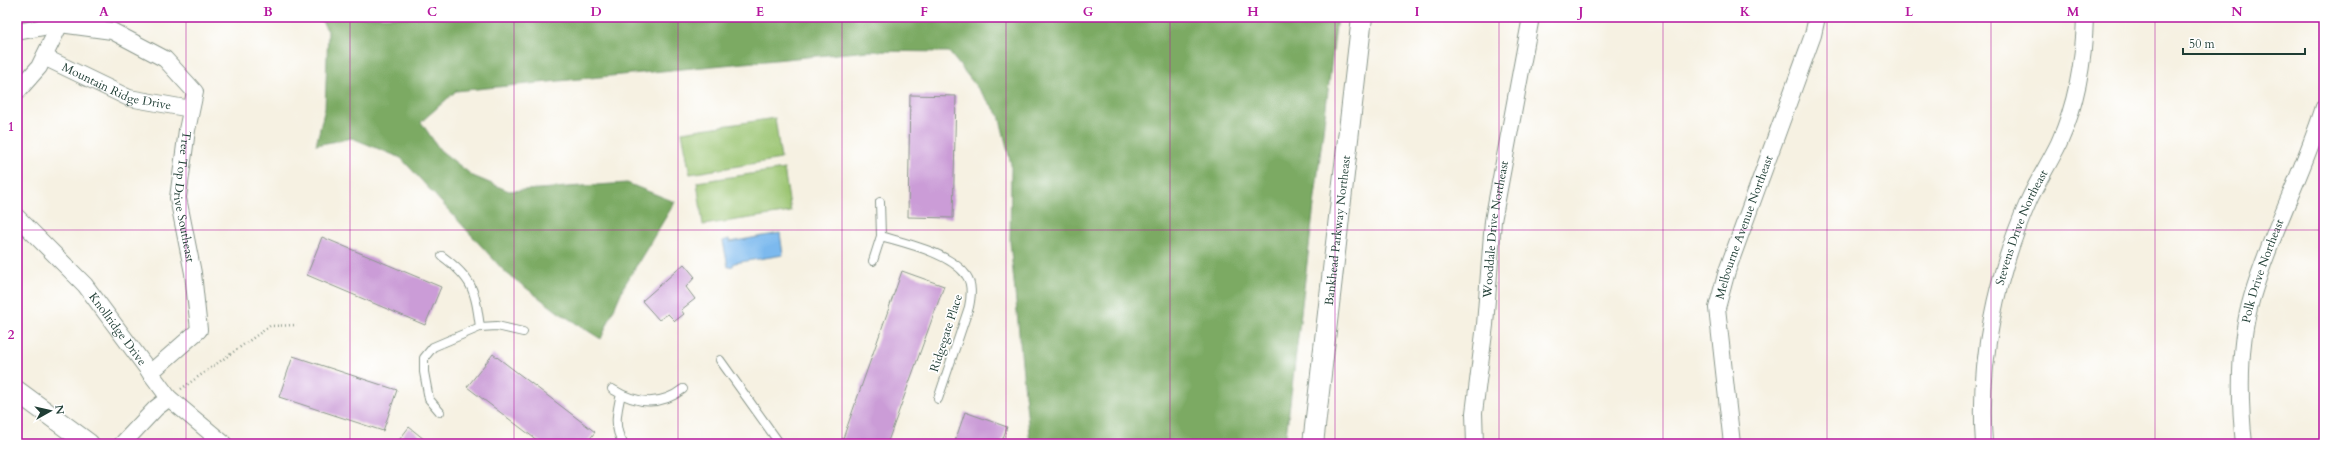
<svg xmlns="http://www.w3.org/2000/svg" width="2341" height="461" font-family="Cardo,serif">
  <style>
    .green { fill: #9bc572; stroke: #5d8153 }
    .forest { fill: #7caa64; stroke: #4e744c }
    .water { fill: #7cb9ee; stroke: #4e7b91 }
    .building { fill: #cb9cd7 }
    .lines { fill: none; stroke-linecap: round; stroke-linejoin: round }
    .service-casing { stroke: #8a978b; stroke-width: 10 }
    .minor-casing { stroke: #8a978b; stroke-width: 18 }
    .tertiary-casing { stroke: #8a978b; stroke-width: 22 }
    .path { stroke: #8a978b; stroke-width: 2.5; stroke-dasharray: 1 3; stroke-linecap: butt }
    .service { stroke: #fff; stroke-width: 8 }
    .minor { stroke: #fff; stroke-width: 16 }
    .tertiary { stroke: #fff; stroke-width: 20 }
    .grid { fill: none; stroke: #b5179e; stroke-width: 1; stroke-opacity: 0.55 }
    .labels { text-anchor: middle; stroke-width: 3.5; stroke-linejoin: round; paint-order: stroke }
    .street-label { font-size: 12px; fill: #1f3d34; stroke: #fff }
    .neatline { fill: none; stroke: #b5179e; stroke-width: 1.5 }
    .grid-label { font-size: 13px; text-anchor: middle; font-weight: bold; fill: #b5179e }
  </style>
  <rect width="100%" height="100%" fill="#fff"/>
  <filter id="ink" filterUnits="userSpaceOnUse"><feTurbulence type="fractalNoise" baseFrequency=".025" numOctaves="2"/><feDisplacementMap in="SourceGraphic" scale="8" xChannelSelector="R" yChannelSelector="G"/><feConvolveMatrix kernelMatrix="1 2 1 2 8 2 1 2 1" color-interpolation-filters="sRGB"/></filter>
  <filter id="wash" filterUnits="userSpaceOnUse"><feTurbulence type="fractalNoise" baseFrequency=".012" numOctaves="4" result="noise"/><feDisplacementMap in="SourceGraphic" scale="16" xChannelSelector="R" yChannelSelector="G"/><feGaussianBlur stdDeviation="0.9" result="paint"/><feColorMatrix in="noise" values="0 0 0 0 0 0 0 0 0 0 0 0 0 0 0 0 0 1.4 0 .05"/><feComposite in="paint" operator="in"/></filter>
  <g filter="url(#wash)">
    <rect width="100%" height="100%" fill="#f6f1e2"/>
    <path class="green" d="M775,118l6,41 -91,15 -8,-42z
      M784,169l7,43 -88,13 -6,-43z"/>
    <path class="forest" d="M319,17h1018l-52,427h-255l-20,-202 1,-78 -12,-49 -50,-63 -81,-1 -412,40 -35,31 19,28 33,26 36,15 118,-8 48,19 -51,84 -23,53 -43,-27 -53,-40 -104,-114 -49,-20 -36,7 9,-37 3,-77z"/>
    <path class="water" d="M780,233l3,22 -49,8 -1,3 -5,1 -5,-26 6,-2 1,3z"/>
    <g id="blocks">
      <path class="building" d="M910,95l46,1 -3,122 -45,-1z
        M322,237l119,50 -16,38 -118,-50z
        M684,264l11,13 -9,10 9,12 -14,11 3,4 -9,7 -7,-7 -9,6 -17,-19z
        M902,271l42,15 -57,158h-46z
        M493,354l102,78 -9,12h-44l-75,-57z
        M293,356l104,34 -14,41 -104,-34z
        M965,412l42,15 -6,17h-47z
        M409,427l21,17h-34z"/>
    </g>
  </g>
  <g filter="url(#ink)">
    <use href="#blocks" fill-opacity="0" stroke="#8a978b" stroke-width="1"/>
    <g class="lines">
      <g class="service-casing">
        <path id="service" d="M881,236c24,7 69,17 85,39 7,9 5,22 3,32l-31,92
          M442,256c31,23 33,34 38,71
          M873,261l8,-25 -1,-34
          M720,360l60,84
          M612,389c24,15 48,18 71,0
          M621,394c-4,17 -8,34 2,49
          M440,412l-11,-13 -5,-27v-14l9,-11 47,-20 17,-1 26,6"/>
      </g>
      <g class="minor-casing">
        <g id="minor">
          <path id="s1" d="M17,32l43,-8 52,7 53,28 30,33 -8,38 -9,68 15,75 6,57 -49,43"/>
          <path id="s2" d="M44,57l85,41 62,11"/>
          <path d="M17,92l22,-25 21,-43"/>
          <path id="s3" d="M17,217l68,68 84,113 55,46"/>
          <path d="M122,444l34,-36 13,-10"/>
          <path id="s4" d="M1475,444l-1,-31 11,-88 8,-104 38,-204"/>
          <path id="s5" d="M1732,444l-15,-136 10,-37 86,-236 4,-18"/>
          <path id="s6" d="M1984,444c-6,-83 12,-169 45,-244 9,-20 21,-38 30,-57 18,-40 25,-82 26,-126"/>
          <path id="s7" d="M2244,444c-5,-48 -6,-100 8,-147 19,-65 52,-126 72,-190"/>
        </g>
      </g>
      <g class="tertiary-casing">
        <g id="tertiary">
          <path d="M17,391l72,53"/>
          <path id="s8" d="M1313,444l49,-427"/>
        </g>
      </g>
      <path class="path" d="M181,389l89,-63 27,-1"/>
      <use href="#service" class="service"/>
      <use href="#minor" class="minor"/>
      <use href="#tertiary" class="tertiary"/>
    </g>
  </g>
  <path class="grid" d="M186,17v427M350,17v427M514,17v427M678,17v427M842,17v427M1006,17v427M1170,17v427M1335,17v427M1499,17v427M1663,17v427M1827,17v427M1991,17v427M2155,17v427M17,230h2307"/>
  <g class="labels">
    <g class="street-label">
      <text dy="4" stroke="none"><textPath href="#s2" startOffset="79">Mountain Ridge Drive</textPath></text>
      <text dy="4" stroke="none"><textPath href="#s1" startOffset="307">Tree Top Drive Southeast</textPath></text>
      <text dy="4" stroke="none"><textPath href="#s5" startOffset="222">Melbourne Avenue Northeast</textPath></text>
      <text dy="4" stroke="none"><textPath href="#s6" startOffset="222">Stevens Drive Northeast</textPath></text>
      <text dy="4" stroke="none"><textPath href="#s4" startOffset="216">Wooddale Drive Northeast</textPath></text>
      <text dy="4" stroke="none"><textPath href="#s8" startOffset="215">Bankhead Parkway Northeast</textPath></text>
      <text dy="4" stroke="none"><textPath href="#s7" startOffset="176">Polk Drive Northeast</textPath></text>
      <text dy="4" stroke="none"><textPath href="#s3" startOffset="151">Knollridge Drive</textPath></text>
      <text transform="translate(946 333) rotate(-72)" y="4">Ridgegate Place</text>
    </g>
  </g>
  <rect width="2341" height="461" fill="none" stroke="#fff" stroke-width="44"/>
  <g transform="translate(50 411) rotate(82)" stroke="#ffffff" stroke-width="3" paint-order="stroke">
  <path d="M0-3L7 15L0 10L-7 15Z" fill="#1f3d34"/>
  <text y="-6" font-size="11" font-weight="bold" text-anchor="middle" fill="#1f3d34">N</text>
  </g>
  <path d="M2183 48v6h122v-6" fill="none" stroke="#1f3d34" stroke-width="2"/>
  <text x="2189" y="48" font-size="12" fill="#1f3d34" stroke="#ffffff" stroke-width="3" paint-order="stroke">50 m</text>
  <rect x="22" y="22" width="2297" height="417" class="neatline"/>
  <g class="grid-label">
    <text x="104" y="16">A</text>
    <text x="268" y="16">B</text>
    <text x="432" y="16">C</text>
    <text x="596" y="16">D</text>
    <text x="760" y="16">E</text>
    <text x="924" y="16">F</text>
    <text x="1088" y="16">G</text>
    <text x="1253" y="16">H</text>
    <text x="1417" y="16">I</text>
    <text x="1581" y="16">J</text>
    <text x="1745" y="16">K</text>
    <text x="1909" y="16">L</text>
    <text x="2073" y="16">M</text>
    <text x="2237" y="16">N</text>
    <text x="11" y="131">1</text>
    <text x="11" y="339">2</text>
  </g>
</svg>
